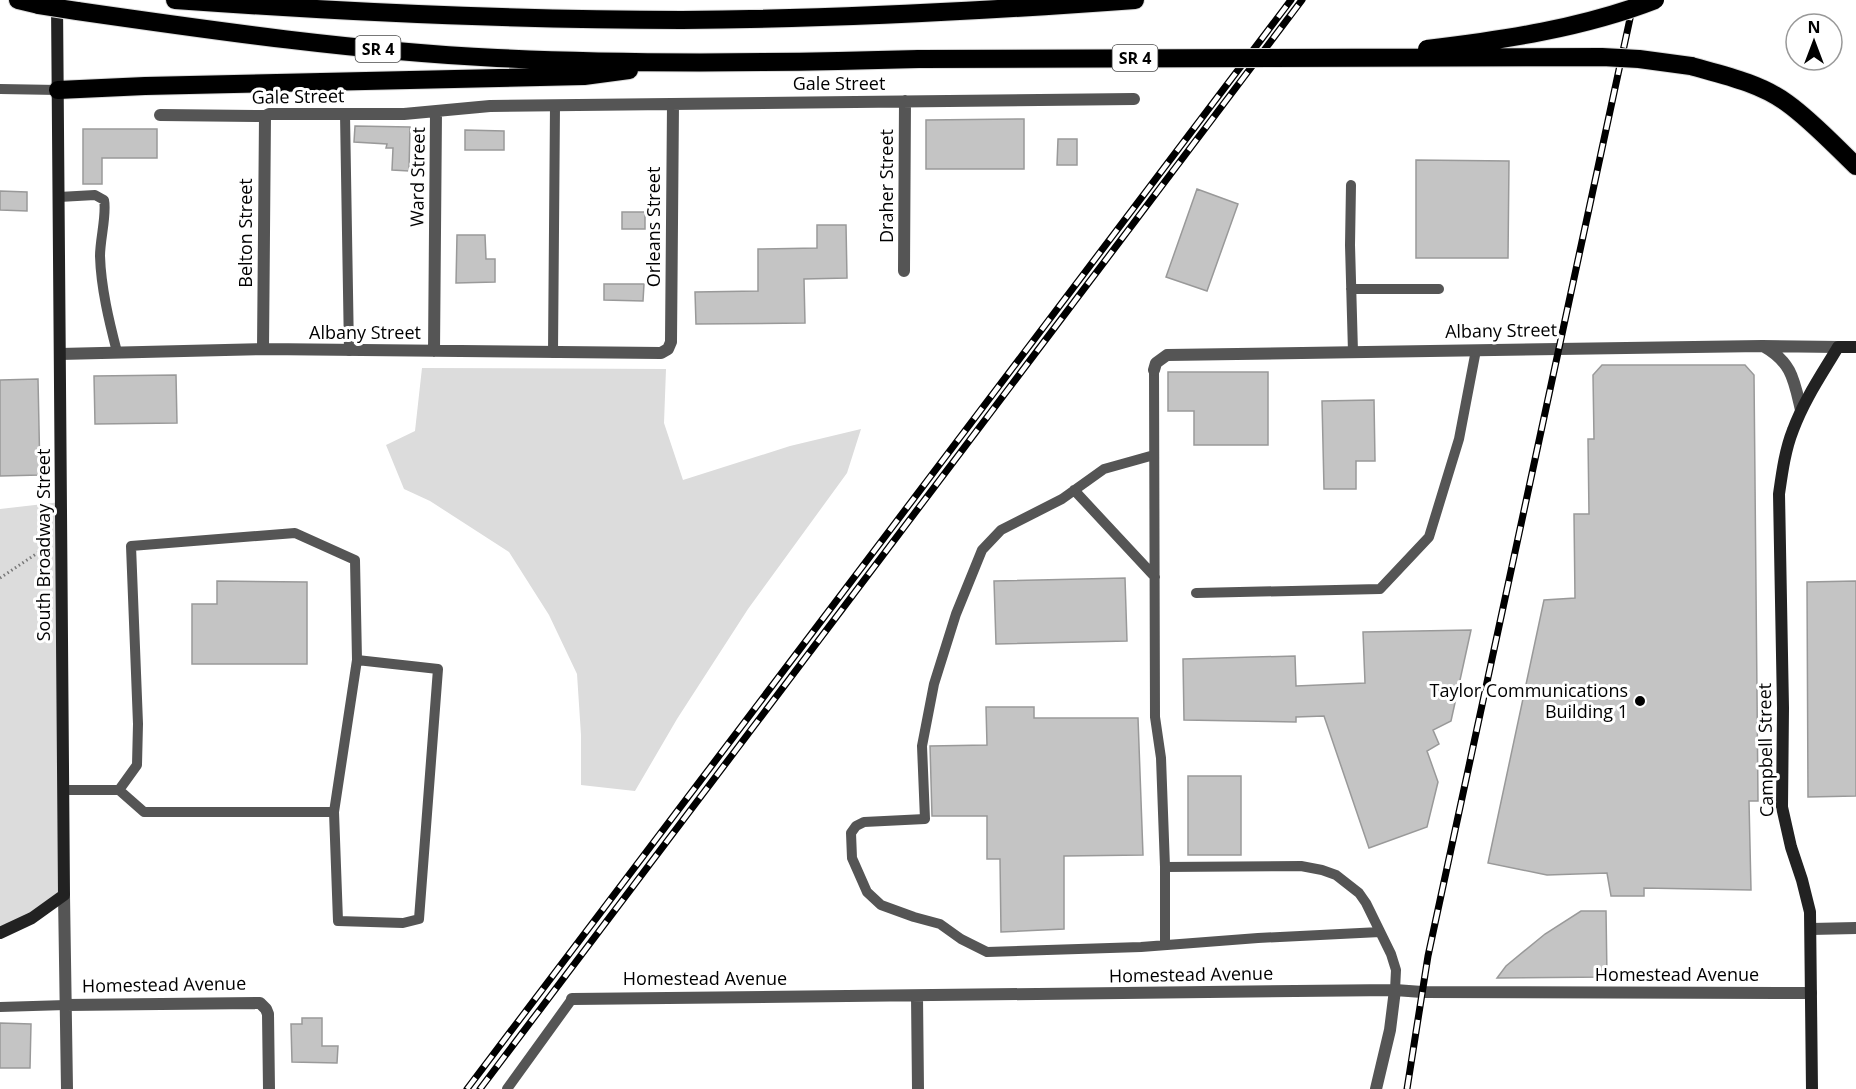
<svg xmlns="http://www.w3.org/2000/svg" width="1856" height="1089" font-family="'Open Sans',sans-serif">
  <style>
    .green { fill: #dcdcdc }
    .building { fill: #c4c4c4; stroke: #999; stroke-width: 1.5 }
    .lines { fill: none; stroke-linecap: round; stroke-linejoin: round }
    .highway-casing { stroke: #dbdbdb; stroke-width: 20 }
    .path { stroke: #777; stroke-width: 3; stroke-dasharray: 1.5 3; stroke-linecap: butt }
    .lane { stroke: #555; stroke-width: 10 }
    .street { stroke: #555; stroke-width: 12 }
    .secondary { stroke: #222; stroke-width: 12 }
    .highway { stroke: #000; stroke-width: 18 }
    .rail-casing { stroke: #000; stroke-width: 7 }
    .rail { stroke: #fff; stroke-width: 4.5; stroke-dasharray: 14; stroke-linecap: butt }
    .highway-bridge-casing { stroke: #dbdbdb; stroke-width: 20; stroke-linecap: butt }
    .highway-bridge { stroke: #000; stroke-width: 18 }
    .poi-dot { fill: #000; stroke: #fff; stroke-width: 2 }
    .labels { text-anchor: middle; stroke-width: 6; stroke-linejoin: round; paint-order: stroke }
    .shield { fill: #fff; stroke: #4c4c4c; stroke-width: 1.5 }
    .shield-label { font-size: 16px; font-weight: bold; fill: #000 }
    .street-label { font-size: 18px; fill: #000; stroke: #fff }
    .poi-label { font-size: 18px; fill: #000; stroke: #fff; text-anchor: end }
  </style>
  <rect width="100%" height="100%" fill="#fff"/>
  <path class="green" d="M422,368l244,1 -2,54 19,57 107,-34 71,-17 -14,44 -99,136 -71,110 -42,72 -54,-6v-50l-4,-61 -28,-59 -40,-63 -79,-51 -26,-12 -18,-44 29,-14z
    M61,502l3,393 -64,38v-424z"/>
  <path class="building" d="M1024,119v50h-98v-49z
    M355,126l55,1 -1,44 -17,-1 1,-22h-7l1,-4 -33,-2z
    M83,129h74v29h-55v26h-19z
    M465,130l39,1v19h-39z
    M1058,139h19v26h-20z
    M1416,160l93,1 -1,97h-92z
    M1197,189l41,15 -31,87 -41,-14z
    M0,191l27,1v19l-27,-1z
    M622,212h23v17h-23z
    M817,225h29l1,53 -43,1 1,44 -109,1 -1,-32 63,-1v-42l59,-1z
    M457,235h28l1,24h9v23l-39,1z
    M604,284h40l-1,17 -39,-1z
    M1602,365h143l9,10 4,426h-9l2,89 -107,-2v8h-33l-4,-23 -60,2 -59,-12 56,-263 31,-2 -1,-84h15l-1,-75h6l-1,-64z
    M1168,372h100v73h-74v-34h-26z
    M176,375l1,48 -82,1 -1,-48z
    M38,379l2,96 -40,1v-96z
    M1374,400l1,61h-19v28h-32l-2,-88z
    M1125,578l2,63 -131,3 -2,-63z
    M217,581l90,1v82h-115v-60h25z
    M1856,581v215l-48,1 -1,-215z
    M1471,630l-20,91 -18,9 6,14 -12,7 11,31 -11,45 -58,21 -45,-132 -28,1v5l-112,-2 -1,-61 112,-3 1,30 69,-3 -2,-51z
    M986,707h48v11h104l5,137 -79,1v73l-63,3 -1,-73h-13v-43h-55l-2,-70 57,-1z
    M1188,776h53v79h-53z
    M1581,911h25l1,66 -110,1 9,-12 39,-32z
    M302,1018h20v28h16l-1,17 -45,-1 -1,-38h11z
    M0,1023l31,1 -1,44h-30z"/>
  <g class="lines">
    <g class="highway-casing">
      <path id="highway" d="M18,0l21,5
        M175,0c169,12 338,20 507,20 151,-1 302,-9 453,-20
        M77,11c139,20 279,40 420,47 141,7 282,5 422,1
        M1691,66c32,9 69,17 96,37 25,18 46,41 69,63
        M58,90l87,-4 439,-10 45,-6"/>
    </g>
    <path class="path" d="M0,578l48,-32"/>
    <path class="lane" d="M0,89l58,1
      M345,114l4,237
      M1351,185l-1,60 3,107
      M59,197l36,-2 9,5c3,14 -4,39 -4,56 1,32 9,65 17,96
      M1351,289h88
      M553,353l2,-248
      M1154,370l1,347 6,41 4,109 136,-1 21,4 14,5 23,18 7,10 25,51 5,16 -1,20
      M1154,455l-50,14 -42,30 -61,31 -19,20 -26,64 -22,70 -12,62 3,73 -61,3 -8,4 -5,7 1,25 15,34 14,13 33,12 26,7 21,15 26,13 154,-5 117,-9 122,-6
      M1074,490l81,87
      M1196,593l184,-4 49,-52 30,-98 17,-89
      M63,790h56l25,22h190
      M119,790l18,-25 1,-41 -7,-178 164,-13 60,27 2,100 -23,152 4,109 65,2 16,-4 19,-250 -81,-9
      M1165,867v78
      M0,1007l66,-2
      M507,1089l65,-90"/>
    <path class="street" d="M160,115l105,1 4,-2h135l86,-8 644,-7
      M904,271l1,-170
      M1763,346c29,16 31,34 38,64
      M263,349l2,-233
      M434,351l2,-239
      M60,354l203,-5 398,4 7,-4 3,-7 2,-238
      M1154,370l2,-7 11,-8 595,-9 76,1
      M64,895l3,194
      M1811,929l45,-1
      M917,996l1,93
      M572,999l823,-9 27,2 389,1
      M66,1005l194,-2 6,6 2,5 1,75
      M1376,1089l14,-59 5,-40"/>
    <path class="secondary" d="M0,933l32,-15 32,-23 -7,-893
      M1812,1089l-2,-177 -8,-32 -11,-33 -9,-40 1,-99 -4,-214c3,-21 6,-44 14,-64 11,-30 29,-56 45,-83h18"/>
    <use href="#highway" class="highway"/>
    <g class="rail-casing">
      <path id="rail" d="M467,1089l824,-1089
        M480,1089l822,-1089
        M1407,1089l21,-133 206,-956"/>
    </g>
    <use href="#rail" class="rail"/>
    <g class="highway-bridge-casing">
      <path id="highway-bridge" d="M39,5l38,6
        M1427,49c76,-9 156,-21 228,-49
        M919,59l683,-2 37,2 52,7"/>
    </g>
    <use href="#highway-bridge" class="highway-bridge"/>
  </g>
  <circle class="poi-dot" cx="1640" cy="701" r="6"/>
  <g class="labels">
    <g class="shield">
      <rect x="355.5" y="36" width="45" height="26" rx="4.5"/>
      <rect x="1112.5" y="45" width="45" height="26" rx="4.5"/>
    </g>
    <g class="shield-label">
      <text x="378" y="55">SR 4</text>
      <text x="1135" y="64">SR 4</text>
    </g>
    <g class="street-label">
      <text x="839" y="90">Gale Street</text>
      <text transform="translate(298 97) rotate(-1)" y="6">Gale Street</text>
      <text transform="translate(418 177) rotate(-89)" y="6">Ward Street</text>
      <text transform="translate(887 186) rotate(-90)" y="6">Draher Street</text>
      <text transform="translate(654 227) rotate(-90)" y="6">Orleans Street</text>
      <text transform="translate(246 233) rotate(-90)" y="6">Belton Street</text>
      <text transform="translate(1501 331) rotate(-1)" y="6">Albany Street</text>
      <text x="365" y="339">Albany Street</text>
      <text transform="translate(44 545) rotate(-90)" y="6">South Broadway Street</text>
      <text transform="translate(1766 750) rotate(-91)" y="6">Campbell Street</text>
      <text transform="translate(1191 975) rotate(-1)" y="6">Homestead Avenue</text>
      <text x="1677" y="981">Homestead Avenue</text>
      <text x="705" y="985">Homestead Avenue</text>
      <text transform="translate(164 985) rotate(-1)" y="6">Homestead Avenue</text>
    </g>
    <g class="poi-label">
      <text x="1628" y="697">Taylor Communications<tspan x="1628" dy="21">Building 1</tspan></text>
    </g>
  </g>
  <g transform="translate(1814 42)"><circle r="28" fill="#ffffff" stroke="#999999" stroke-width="1.5"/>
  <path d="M0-4.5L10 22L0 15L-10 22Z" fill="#000000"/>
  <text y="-9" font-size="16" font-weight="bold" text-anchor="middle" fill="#000000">N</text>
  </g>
</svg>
